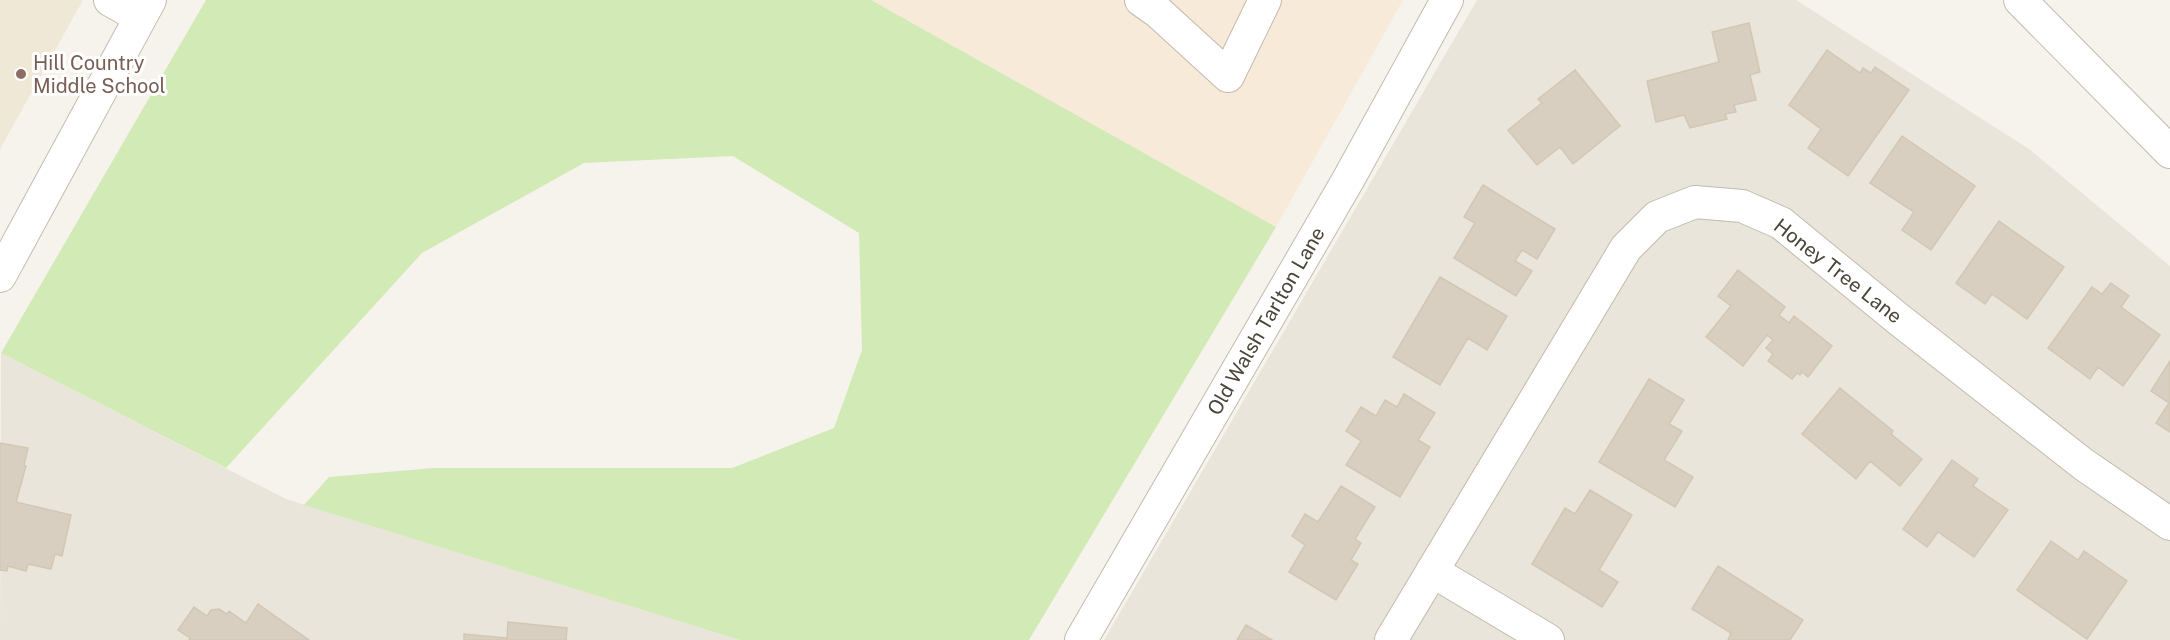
<svg xmlns="http://www.w3.org/2000/svg" width="2170" height="640" font-family="'Public Sans',sans-serif">
  <style>
    .residential { fill: #eae5da }
    .commercial { fill: #f7ead8 }
    .education { fill: #efe8d6 }
    .green { fill: #d2eab5 }
    .building { fill: #d8cfc1; stroke: #d3c7b4; stroke-width: 1.5 }
    .lines { fill: none; stroke-linecap: round; stroke-linejoin: round }
    .minor-casing { stroke: #c2bbae; stroke-width: 34 }
    .minor { stroke: #fff; stroke-width: 32 }
    .education-dot { fill: #8d6e63; stroke: #fff; stroke-width: 2 }
    .labels { text-anchor: middle; stroke-width: 6; stroke-linejoin: round; paint-order: stroke }
    .education-label { font-size: 20px; fill: #785e54; stroke: #fff; text-anchor: start }
    .street-label { font-size: 20px; fill: #4b4439; stroke: #fff }
  </style>
  <rect width="100%" height="100%" fill="#f6f3ec"/>
  <path class="residential" d="M1477,0h319l233,149 141,117v374h-1066z
    M1,353l285,146 454,141h-740z"/>
  <path class="commercial" d="M871,0h532l-127,227z"/>
  <path class="education" d="M0,0h83l-83,149z"/>
  <path class="green" d="M206,0h665l405,227 -247,413h-289l-436,-135 25,-28 105,-9h298l102,-40 28,-78 -3,-117 -126,-77 -149,7 -162,90 -196,215 -225,-115z"/>
  <path class="building" d="M1749,23l11,49 -10,3 6,25 -22,5 2,7 -11,2 2,5 -37,9 -6,-13 -28,7 -9,-41 72,-19 -7,-30z
    M1827,50l33,23 3,-5 8,5 4,-6 34,23 -61,86 -40,-28 13,-19 -32,-24z
    M1575,70l45,56 -47,38 -13,-17 -23,18 -29,-35 34,-27 -4,-4z
    M1902,136l73,50 -44,64 -29,-20 12,-18 -44,-29z
    M1483,185l72,44 -18,30 -15,-9 -7,11 17,10 -16,25 -62,-38 21,-35 -11,-6z
    M1999,221l65,46 -37,52 -35,-25 -7,10 -29,-21z
    M1738,270l47,37 -6,8 10,8 5,-7 38,30 -24,31 -6,-5 -2,3 -3,-2 -5,6 -24,-18 5,-7 -7,-6 7,-8 -6,-5 -24,31 -37,-29 25,-31 -13,-10z
    M1440,277l67,39 -20,34 -19,-12 -28,47 -47,-28z
    M2111,283l18,13 -8,11 39,28 -37,51 -25,-19 -8,12 -42,-31 44,-61 10,7z
    M2170,361v71l-14,-9 13,-20 -18,-12z
    M1649,379l35,21 -15,24 13,7 -18,29 29,17 -18,30 -76,-45z
    M1840,388l53,43 -2,3 31,25 -22,27 -30,-25 -14,18 -54,-45z
    M1404,394l31,19 -17,27 12,7 -30,50 -54,-32 15,-24 -15,-10 15,-24 15,9 9,-16 12,7z
    M0,443l28,5 -4,17 2,1 -10,36 55,13 -9,41 -7,-2 -4,15 -23,-5 -2,7 -18,-5 -1,5 -7,-1z
    M1952,460l26,19 -5,7 35,24 -34,47 -36,-25 -11,15 -24,-18z
    M1341,486l34,21 -20,32 6,4 -10,17 7,4 -22,36 -47,-28 16,-27 -13,-9 13,-22 13,8z
    M1590,490l42,25 -33,55 19,12 -16,25 -70,-43 33,-56 10,6z
    M2051,541l27,19 6,-9 43,30 -40,58 -70,-49z
    M1718,566l85,54 -13,20h-62l3,-7 -39,-24z
    M258,604l51,36h-120l1,-2 -12,-8 16,-23 13,9 4,-6 8,-1 8,5 2,-3 17,12z
    M508,622l59,6 -1,12h-102v-6l43,4z
    M1246,625l26,15h-35z"/>
  <g class="lines">
    <g class="minor-casing">
      <path id="minor" d="M110,0l30,17
        M1141,0l17,12 70,64 37,-76
        M2020,0l150,152
        M0,276l150,-276
        M1432,571l116,69
        M1081,640l267,-460 99,-180
        M1391,640l235,-392 31,-31 38,-15 47,4 39,17 116,95 186,146 87,60"/>
    </g>
    <use href="#minor" class="minor"/>
  </g>
  <circle class="education-dot" cx="21" cy="74" r="6"/>
  <g class="labels">
    <g class="education-label">
      <text x="33" y="70">Hill Country<tspan x="33" dy="23">Middle School</tspan></text>
    </g>
    <g class="street-label">
      <text transform="translate(1838 271) rotate(38)" y="7">Honey Tree Lane</text>
      <text transform="translate(1266 321) rotate(-60)" y="7">Old Walsh Tarlton Lane</text>
    </g>
  </g>
</svg>
